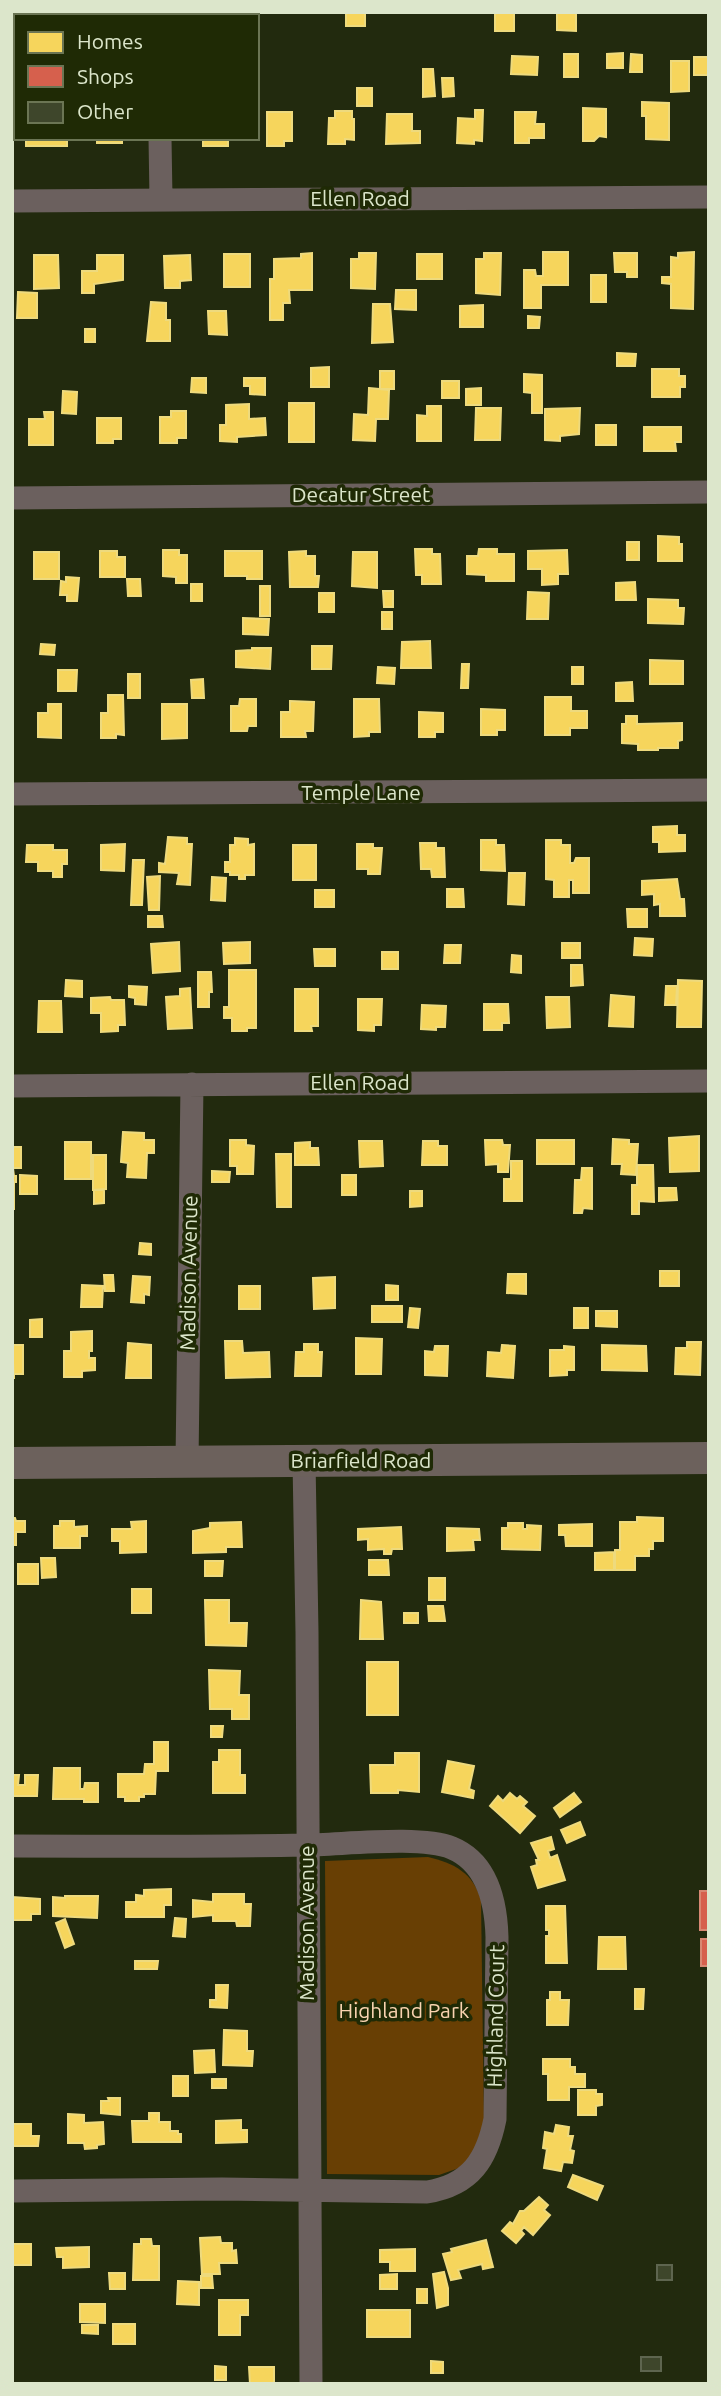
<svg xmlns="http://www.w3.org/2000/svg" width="721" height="2396" font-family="Ubuntu,sans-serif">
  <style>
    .green { fill: #683f04 }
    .homes { fill: #f6d55c; stroke: #eeda7d; stroke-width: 2 }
    .shops { fill: #d6604d; stroke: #d88873; stroke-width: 2 }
    .building { fill: #3e462b; stroke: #5e654f; stroke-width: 2 }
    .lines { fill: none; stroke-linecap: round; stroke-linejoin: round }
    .street { stroke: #6b605e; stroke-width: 23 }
    .secondary { stroke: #6c615c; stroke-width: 32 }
    .labels { text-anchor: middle; stroke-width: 7; stroke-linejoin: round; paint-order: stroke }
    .street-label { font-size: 21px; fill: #dce6cb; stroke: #1f2a05 }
    .park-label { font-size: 21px; fill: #f9d3b0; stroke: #1f2a05 }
  </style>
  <rect width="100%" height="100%" fill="#222a0e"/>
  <path class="green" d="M428,1857c26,6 45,16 53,43l3,222 -12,35 -13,11 -20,7 -112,-1 -2,-313z"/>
  <path class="homes" d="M346,12h19v14h-19z
    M495,12h19v19h-19z
    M557,12h19v19l-19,-1z
    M623,53v15h-16v-14z
    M564,54h14v23h-14z
    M631,54l11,1v17h-12z
    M512,56l26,1 -1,18 -26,-1z
    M694,57h15v18h-15z
    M671,61h18v30l-18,1z
    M423,69h10l2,27 -12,1z
    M442,78h11l1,18 -11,1z
    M357,88h15v18h-15z
    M642,102l27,1v37l-23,-1v-23h-4z
    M583,108l23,1v28l-7,-1 -5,5h-11z
    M475,110h8l-1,31 -8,-1v4l-17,-1 1,-25 17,1z
    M335,111h17v8h2v21l-9,-1v5h-17l1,-26h6z
    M267,112h25v29h-8v5h-17z
    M515,112h21l-1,12h9v14h-15v5h-14z
    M387,114h25v17h8v12l-34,1z
    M26,138h41v8h-41z
    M97,138h25v5h-25z
    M203,138h25v8h-25z
    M543,252h25v33h-27v23h-17v-38h11l1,6h7z
    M694,252l-1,57 -22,-1v-24l-9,-1v-6h9v-20l7,1v-5z
    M312,253v37h-23l1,13h-7v17h-13v-41h4v-20l27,-1v-4z
    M359,253h17l-1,36 -24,-1v-29h8z
    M484,253h17l-1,42 -24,-2v-34h8z
    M614,253h23v24h-10v-5h-12z
    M224,254h26v33h-26z
    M417,254h25v25h-25z
    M34,255h24l1,33 -25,1z
    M97,255h26v25l-29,4v9h-12v-22h15z
    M190,255l1,25 -11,1v7h-15l-1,-32z
    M591,275h15v27h-15z
    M396,290h20v20l-21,-1z
    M18,292l19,1v25h-20z
    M151,302l15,1v17h4v21h-23z
    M373,304h17l3,38 -21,1z
    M483,305v22h-23v-21z
    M208,311h18l1,24 -18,-1z
    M528,316l12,1 -1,11h-11z
    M85,329h10v13h-10z
    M617,353l19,1 -1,12h-18z
    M329,367v20h-18v-19z
    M652,369h27v7h6v11h-5v10h-28z
    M380,371h14v18h-14z
    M524,374l18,1v38h-10v-20l-8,-1z
    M192,378h14v15l-15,-1z
    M244,378h21v17l-15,-1v-8h-6z
    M442,381h17v17h-17z
    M369,388l20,2 -1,29h-12l-1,22 -22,-1 1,-26 14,1z
    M481,388v17h-15v-16z
    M63,391l14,1 -1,22 -14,-1z
    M289,403h25v39h-25z
    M249,404v15l16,-1 1,17 -29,2v5l-17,-1v-16h6v-20z
    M427,406h14v35h-24v-26l10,1z
    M476,408h25l-1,32h-25z
    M580,408l-1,26 -19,2v5l-15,-1v-31z
    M171,411h15v27h-9v5h-17v-26h11z
    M44,412h9v33h-24v-26h16z
    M97,418h24v21h-8v4h-16z
    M596,425h20v20h-20z
    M644,427h37v15h-6l1,9h-32z
    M658,536l21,1v7h3v17h-24z
    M627,542h12v18h-12z
    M415,549h17v5h8l1,30h-19v-9h-6z
    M479,549h18v5h17v27h-28v-6l-19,-1v-18h11z
    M163,550h16v5h8v28h-11v-6l-13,-1z
    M567,550l1,24h-10v10l-16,1v-16h-14v-18z
    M100,551h17v6h8v20h-25z
    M225,551h37v28h-15v-3h-22z
    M306,551v5h9v20h4l-1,11h-28l-1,-35z
    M34,552h25v27h-25z
    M353,552h24v36l-25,-2z
    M66,577l13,1 -2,23h-10v-6h-7l1,-14 5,1z
    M127,579h13l1,17h-13z
    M635,582l1,18h-20v-17z
    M191,584h11v17h-11z
    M260,586h10v30h-10z
    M383,591h10v16h-9z
    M528,592l21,1 -1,26h-21z
    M319,593h15v19h-15z
    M648,599l30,1v8h6l-1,16 -35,-1z
    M382,612h10v17h-10z
    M243,618l26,1 -1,16 -25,-1z
    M430,641l1,27h-30l1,-26z
    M41,644l14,1 -1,10 -14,-1z
    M312,646h20l-1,23h-19z
    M252,648h19l-1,21 -34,-2v-16l16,-1z
    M650,660l33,1v23h-33z
    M462,664h7l-1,24h-7z
    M378,667l17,1 -1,16 -17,-1z
    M572,667h11v17h-11z
    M58,670h19l-1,21h-18z
    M128,674h12v24h-12z
    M203,679l1,19h-12l-1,-18z
    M632,682l1,19h-17v-18z
    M108,695h15l1,40 -8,-1v4h-15v-25h7z
    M545,697h26v14h16v17h-17v7h-25z
    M240,699h16v27h-8l-1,5h-16v-25h8z
    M354,699h25l1,33h-11v4l-15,1z
    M290,701l24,1 -1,29h-8l1,6h-25v-25h9z
    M48,704h13v34l-23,-1v-24h10z
    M162,704h25v34l-25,1z
    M481,709l24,1v20h-8v5h-16z
    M419,712l24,1v19h-8v5h-16z
    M626,716h11v8l45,-1v17l-4,1v7h-20v2h-20v-6l-16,-1v-19h4z
    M677,826v9h8v16l-26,1v-10h-6v-15z
    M168,837l19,1v6h5l-2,41 -13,-1 2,-11 -20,-1v-9l6,1z
    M235,838l13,1v6l6,-1v31h-9v4h-6v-4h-9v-3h-5v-10h5v-17h5z
    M481,840h15v5h8l1,26 -24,-1z
    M546,840h15v5h9v18h4l2,-5h13v35h-16v-13h-4v17h-15v-17l-8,-1z
    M420,843h16v5h8l1,29h-13l-1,-8h-10z
    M125,844l-1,27 -23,-1v-25z
    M357,844h16v4h9l-2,26h-12v-5h-11z
    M27,845h26v5h14v14h-5v13h-9v-6h-15v-9h-12z
    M293,845h23v35h-23z
    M133,860h11l-2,45h-11z
    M509,873h16l-1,32 -16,-1z
    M160,876l-1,34h-10l-2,-33z
    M212,877l14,1 -1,23 -14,-1z
    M677,879l3,20h4l1,17h-25v-12l-6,1v-11l-12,1v-14z
    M447,889h16l1,18h-17z
    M315,890h19v17h-19z
    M627,909h20v18h-19z
    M148,916h14l1,11h-15z
    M635,938l18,1 -1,17 -18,-1z
    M179,942l1,29 -27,2 -2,-29z
    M250,942v21l-26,1 -1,-21z
    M562,943h18v15h-18z
    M445,945h16l-1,18h-16z
    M314,949h21v17h-20z
    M382,952h16v17h-16z
    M512,955l9,1v17l-10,-1z
    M571,965h11l1,20 -12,1z
    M229,970h27v58h-9v3h-15v-13h-8v-11h5z
    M198,972h13l1,20h-3v15h-11z
    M66,980l16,1v16l-17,-1z
    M678,980l24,1 -1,46h-24z
    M129,986l18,1 -1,18 -11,-1v-6l-6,-1z
    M666,986h11l-1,19h-11z
    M190,988l2,40 -24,1 -2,-32 14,-1v-7z
    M295,989h23v37h-7l1,5h-17z
    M611,995l23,2 -1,30 -24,-1z
    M110,997l1,3h13l1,25h-7v6l-17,1v-19h-10v-15z
    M546,997h23l1,30 -23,1z
    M358,999h24l-1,26h-7v6l-16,-1z
    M39,1001h22l1,31h-24z
    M484,1004h24l1,19h-7v7h-18z
    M422,1005l24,1 -1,21h-9v3l-15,-1z
    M123,1132l21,1v7h10v13h-7l-1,25 -19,-1 1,-14 -7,-1z
    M699,1136v35l-29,1 -1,-34z
    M613,1139l16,1v4h9l-2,31 -15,-1 1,-10h-10z
    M230,1140h16v5l8,1 -1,28h-16v-8h-7z
    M485,1140h17l1,5h7l-2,27h-10v-8l-12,1z
    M537,1140h37v24h-37z
    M359,1141h23l1,25 -23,1z
    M423,1141h15v5h9v19h-25z
    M12,1142l1,5h8v21h-8l1,8h2v6h-2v27h-2z
    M65,1142h26v37h-26z
    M310,1142v6h8l1,17h-24v-22z
    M276,1154h15v53h-14z
    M93,1155h13v34l-13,1z
    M511,1161h11v40h-18v-22h7z
    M637,1165h16l1,37 -15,-1v13h-7v-29h5z
    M582,1168h10v41l-9,-1 -1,5h-8l1,-33h6z
    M212,1171l18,1 -1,10h-17z
    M20,1175l17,1v18h-17z
    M342,1175h14v20h-14z
    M659,1188h17l1,12 -18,1z
    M94,1190h10v13l-10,1z
    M410,1191h12v15l-12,1z
    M140,1243l11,1v11l-12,-1z
    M660,1271h19v15h-19z
    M508,1274h18v20l-19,-1z
    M104,1275h9l1,16h-9z
    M133,1276l17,1 -1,18 -5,-1v9l-13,-1z
    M335,1277v31l-21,1 -1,-31z
    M82,1285l21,1 -1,21h-21z
    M386,1285l12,1v14h-12z
    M239,1286h21v23h-21z
    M372,1306h30v16h-30z
    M410,1308l10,1 -2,19 -10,-1z
    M574,1308h14v20h-14z
    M596,1311h21v16l-21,-1z
    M42,1319v18h-12v-17z
    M92,1331v20h-3v7h6v12l-13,1v6h-18v-26h7v-19z
    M356,1338l26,1 -1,35h-25z
    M225,1341h17l1,12 26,-1 1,25 -44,1z
    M687,1342h14l-1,33 -25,-1 1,-26h11z
    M128,1343l23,2v33h-25z
    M304,1344h14v8h4l-1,24h-26l1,-24h8z
    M12,1345h11v29h-9v5z
    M502,1345l13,1 -2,32 -26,-2 1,-24 13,1z
    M602,1345l44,1 1,25 -45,-1z
    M435,1346h13l-1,30 -22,-1v-24l9,1z
    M564,1346l10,1v23h-7v5l-17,1v-26h14z
    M637,1517l26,1v23h-10v8h-4v7h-14v14h-20v-20h5v-28h17z
    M12,1518h3l1,3h9v11h-9v13h-4z
    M60,1521h14v6l13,-1v10h-7v12h-26v-22h6z
    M146,1521v31l-26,1v-12h-8v-12h20l-1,-7z
    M241,1522l1,25h-16v5l-33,1v-22l17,-3v-5z
    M508,1523h15v6h4v-4l14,1 -1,24 -38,-1v-21h6z
    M592,1524v22h-26l-1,-11h-6v-10z
    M401,1527l1,22h-10l-1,5h-7v-5l-16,1v-11l-10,1v-11z
    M447,1528l32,1 1,11h-7l1,10 -27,1z
    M614,1552v18h-19v-17z
    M41,1558h14l1,19 -14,1z
    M369,1560h19l1,15h-20z
    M205,1561h18l-1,15h-17z
    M18,1564h20v20h-20z
    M429,1578h16v22h-16z
    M132,1589h19v24h-19z
    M205,1600h24v23h18l-1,23 -40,-1z
    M361,1600l20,2 2,37h-23z
    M428,1606h15l2,15h-16z
    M404,1613h14v10h-14z
    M367,1662h31v53h-31z
    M209,1670l31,1 -1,24h10v24h-17v-10h-22z
    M211,1726h12l-1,11h-11z
    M154,1742h14v29h-12l-1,23h-11v3h-5v4h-14v-4h-7v-23h26l1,-10h9z
    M219,1750h21v25h5v18h-32v-31h6z
    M395,1753h24v39l-21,-2v3h-27l-1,-28h25z
    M448,1761l26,5 -5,23 5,2 -1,7 -31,-6z
    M54,1768h26v21h4l1,-6h13v19h-14v-3h-31z
    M12,1775h7l-1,10h7v-10h13l-1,21h-25z
    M510,1793l7,6 3,-3 7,6 -4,4 12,10 -15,17 -30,-27 8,-10 5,5z
    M574,1793l7,9 -21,15 -6,-9z
    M580,1822l5,13 -18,8 -6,-13z
    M551,1837l3,12 -6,2 2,7 7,-3 8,25 -27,8 -7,-21 6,-2 -1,-5h3l-8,-17z
    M171,1889v16h-7v12h-38v-15h10v-7l8,1v-6z
    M213,1894h31v10h7l-1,22h-13l-1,-5h-23v-6l-20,2v-17l20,2z
    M65,1896h33l-1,22 -44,-2v-19l12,1z
    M12,1897l28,2v15h-9v6h-19z
    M546,1906h19l2,57h-21v-27h3v-6h-3z
    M175,1918l11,1 -1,18 -12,-1z
    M65,1919l9,25 -9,4 -9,-25z
    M599,1937h26l1,32h-28z
    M135,1961h23l-1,8h-22z
    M216,1985h12l-1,23 -17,-1v-7h6z
    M635,1989h9l-1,20h-8z
    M550,1992h10v8h9l-1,25h-21v-25h3z
    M224,2030l23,1v20h6l-1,15 -29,-1z
    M214,2050l1,22 -20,1 -1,-22z
    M543,2059h27v8h5v7h10v13h-16v13h-21v-26h-5z
    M173,2076h15v20h-15z
    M212,2079h14v9h-14z
    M578,2090h18v4h6v11l-6,1v9h-18z
    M108,2098h12v17l-19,-2v-12h8z
    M149,2113h10v9h11v9h8v3h3v8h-48l-1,-21h17z
    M68,2114l16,1v8l19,-1 1,22 -7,1v3l-12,1 -1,-6h-16z
    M241,2120v10h6v12l-31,1v-22z
    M12,2124h19v12h8l-1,10h-26z
    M556,2125l13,2 -1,9h5l-3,14 4,1 -2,12 -9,-1 -2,9 -17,-3 3,-19 -4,-1 2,-16 9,2z
    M573,2175l30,11 -6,14 -29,-13z
    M539,2197l9,8 -4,5 6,5 -17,20 -9,-8 -3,4 3,3 -8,9 -14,-12 8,-9 3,2 7,-13h4z
    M220,2237l1,6h11v8l4,-1 1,13h-18l1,11h-18l-2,-36z
    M141,2239h10l1,7h7v34h-26l1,-36h7z
    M486,2240l7,27 -10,2 -1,-5 -24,6 3,8 -10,2 -8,-26 9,-2 -1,-3z
    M12,2244h19v21h-19z
    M89,2247v20l-26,1v-11h-6l-1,-9z
    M415,2249v22h-25v-9h-10v-12z
    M444,2272l4,16v17l-11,3 -4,-34z
    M109,2273h16v16h-15z
    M397,2274v15h-17v-14z
    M201,2276h11l1,12h-12z
    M178,2281l21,1v23l-22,-1z
    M417,2289h10v14h-10z
    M219,2300h29v15h-8v20h-21z
    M80,2304h25v19l-25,-1z
    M367,2310h43v27h-43z
    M113,2324h22v20h-22z
    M82,2325h16v9l-16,-1z
    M431,2361l12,1v11h-12z
    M215,2366l11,1v13h-11z
    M249,2367h25v17h-24z"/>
  <path class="shops" d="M700,1891h9v39h-9z
    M701,1939h8v27h-8z"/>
  <path class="building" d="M657,2265h15v15h-15z
    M641,2357h20v14h-20z"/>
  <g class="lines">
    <path class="street" d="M160,138l1,61
      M12,201l697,-4
      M12,498l697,-6
      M12,794l697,-4
      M12,1086l697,-5
      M304,1461l3,171 4,752
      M187,1462l5,-378
      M12,1846c98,0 195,1 292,-1 37,0 116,-10 148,3 36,15 44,55 45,89l-2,182c-8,40 -24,66 -68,73l-205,-3 -210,2"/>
    <path class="secondary" d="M12,1463l697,-5"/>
  </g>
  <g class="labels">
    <g class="street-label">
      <text x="360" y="206">Ellen Road</text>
      <text x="361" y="502">Decatur Street</text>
      <text x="361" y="800">Temple Lane</text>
      <text x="360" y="1090">Ellen Road</text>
      <text transform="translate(189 1273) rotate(-89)" y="7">Madison Avenue</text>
      <text x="361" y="1468">Briarfield Road</text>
      <text transform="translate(307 1923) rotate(-90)" y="7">Madison Avenue</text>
      <text transform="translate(496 2016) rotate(-89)" y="7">Highland Court</text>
    </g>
    <g class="park-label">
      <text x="404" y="2018">Highland Park</text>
    </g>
  </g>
  <rect width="721" height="2396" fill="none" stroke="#dce6cb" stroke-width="28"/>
  <rect x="14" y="14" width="245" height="126" fill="#1f2a05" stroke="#6b7554" stroke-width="2"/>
  <rect x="28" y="32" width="35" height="21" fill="#f6d55c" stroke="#6b7554" stroke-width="2"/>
  <text x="77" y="49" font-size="21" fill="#dce6cb">Homes</text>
  <rect x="28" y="66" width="35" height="21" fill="#d6604d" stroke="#6b7554" stroke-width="2"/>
  <text x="77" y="84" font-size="21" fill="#dce6cb">Shops</text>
  <rect x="28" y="102" width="35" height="21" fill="#3e462b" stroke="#6b7554" stroke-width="2"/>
  <text x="77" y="119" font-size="21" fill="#dce6cb">Other</text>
</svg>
